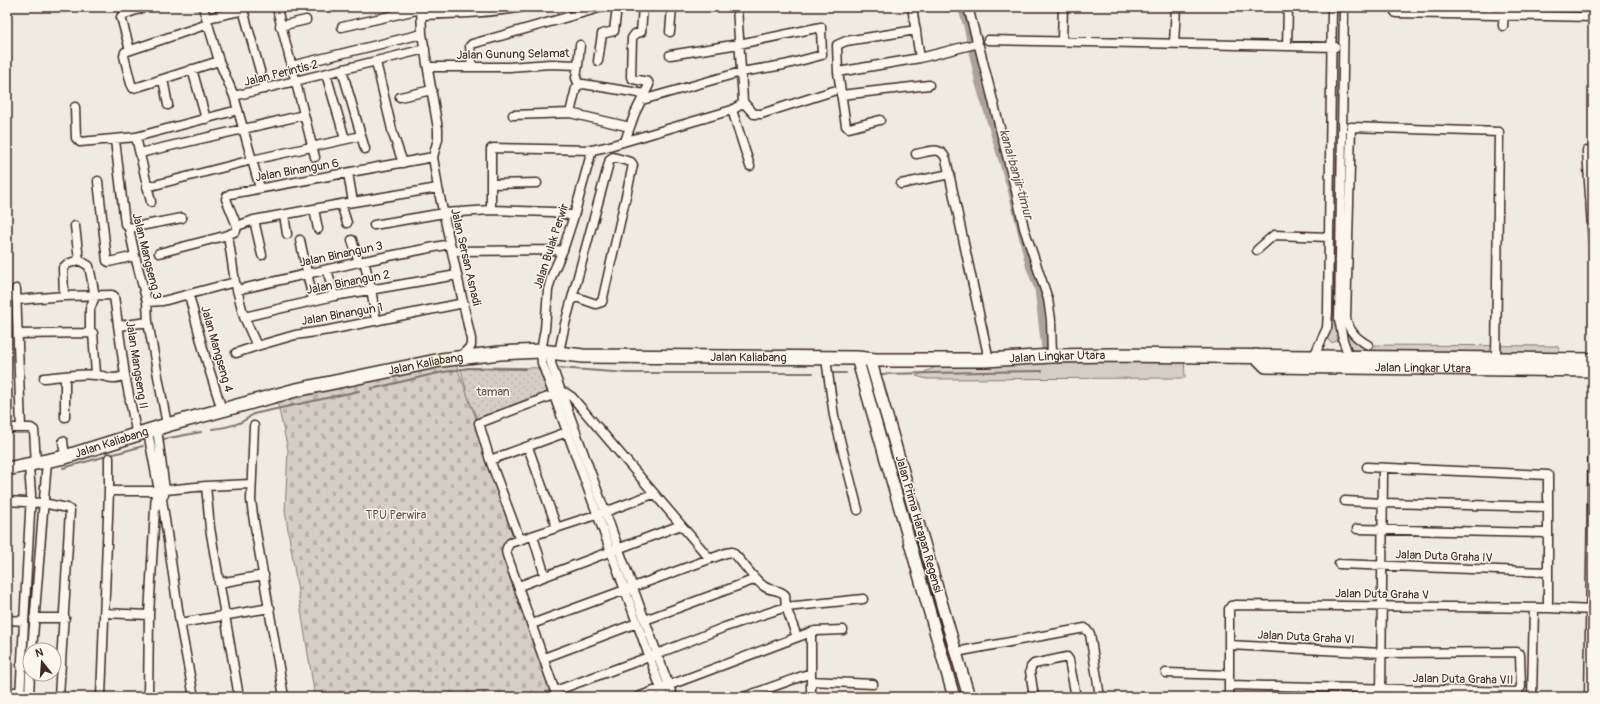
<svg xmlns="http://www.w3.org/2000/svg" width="1600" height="704" font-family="Pangolin,sans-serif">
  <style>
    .grass { fill: #d5cec3; stroke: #887c70 }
    .cemetery { fill: url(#cemetery-stones); stroke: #887c70 }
    .park { fill: url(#park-dots); stroke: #887c70 }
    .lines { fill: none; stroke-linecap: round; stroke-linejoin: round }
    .stream { stroke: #7f7367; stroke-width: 2 }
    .canal { stroke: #aca397; stroke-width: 7 }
    .street-casing { stroke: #3b2a1e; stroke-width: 11 }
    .secondary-casing { stroke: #3b2a1e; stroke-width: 14 }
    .primary-casing { stroke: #3b2a1e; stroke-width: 16 }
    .street { stroke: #fbf7ec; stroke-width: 8 }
    .secondary { stroke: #fbf7ec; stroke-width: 11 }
    .primary { stroke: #fbf7ec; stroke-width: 13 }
    .labels { text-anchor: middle; stroke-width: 3; stroke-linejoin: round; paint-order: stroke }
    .street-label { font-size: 12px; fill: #3b2a1e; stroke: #fbf7ec }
    .park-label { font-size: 12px; fill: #625347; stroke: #fbf7ec }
    .water-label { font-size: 13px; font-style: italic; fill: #635448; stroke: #fbf7ec }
  </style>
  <defs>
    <pattern id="cemetery-stones" width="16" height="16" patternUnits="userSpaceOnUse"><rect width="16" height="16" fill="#d5cec3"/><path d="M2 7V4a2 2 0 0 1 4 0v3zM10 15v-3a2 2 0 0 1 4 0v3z" fill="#b8b1a7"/></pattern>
    <pattern id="park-dots" width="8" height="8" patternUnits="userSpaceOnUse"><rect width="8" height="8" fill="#d5cec3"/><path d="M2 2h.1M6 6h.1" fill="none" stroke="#b8b1a7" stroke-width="1.8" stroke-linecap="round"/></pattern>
  </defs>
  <rect width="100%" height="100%" fill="#f0ebe0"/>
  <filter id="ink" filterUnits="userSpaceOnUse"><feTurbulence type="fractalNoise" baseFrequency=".025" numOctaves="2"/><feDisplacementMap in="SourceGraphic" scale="8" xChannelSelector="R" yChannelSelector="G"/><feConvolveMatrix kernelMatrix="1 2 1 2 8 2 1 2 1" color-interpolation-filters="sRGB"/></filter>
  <g filter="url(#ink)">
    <path class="grass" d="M1332,7h12l-1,120h8l-3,199 20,19 189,1 2,2v6l-210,3 -7,-20 -5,4 -6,2 -7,-8z
      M1184,356l1,22 -258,1 -11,-3 35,-16z"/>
    <path class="cemetery" d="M456,364l60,164 -15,21 56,148h-242l-30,-186 3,-61 -11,-49 94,-21z"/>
    <path class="park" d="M485,367l58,1 11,27 -75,28 -11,-26 -7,-28z"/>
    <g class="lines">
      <path class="stream" d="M559,368l68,5h186
        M830,373h16
        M882,374l160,-3
        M371,389l67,-16 30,-5 57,1
        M212,429c16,-2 29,-4 41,-15l106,-23
        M164,439l37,-7
        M63,468l80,-22"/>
      <path class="canal" d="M961,7l6,19 12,58 33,109 17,72 9,24 7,60"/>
      <g class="street-casing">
        <path id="street" d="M203,7l16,54 15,35 191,-47
          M421,7l1,27 16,95v10l-5,18 5,31 33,151v7l-11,11
          M912,7l8,51 55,-14 4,2 37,145 8,37 24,71 3,21 1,36
          M968,7l10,38
          M1344,7l-5,312 4,21 6,17 -4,2
          M1392,7l4,6 197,4
          M277,9l38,148
          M422,15c33,-1 67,-2 101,-8
          M207,18l33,-7 4,2 21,76
          M208,24l-83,28 -1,4 7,28 2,4 8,-2 78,-25
          M280,26l26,-6
          M1503,26l1,-19
          M342,27l79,-18
          M670,32l2,-25
          M988,40l347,7
          M1062,41l1,-34
          M1174,43l2,-36
          M1287,46l1,-39
          M130,50l-9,-33 4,-3 20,-7
          M598,61l4,-27 12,-3 3,-24
          M376,62l17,72 10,29
          M578,65l-2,13 3,7
          M291,66l131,-32
          M428,67h81l41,-3 28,1 2,-20
          M472,67l-2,-21 2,-2 131,-37
          M192,69l14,50
          M342,70l23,79
          M838,72l82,-14
          M326,74l19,65
          M163,79l5,26
          M841,95l88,-10
          M234,96l18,64 109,-24
          M400,97l32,-7
          M642,100l99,-28 43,-7 38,-10 -1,-28 -82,17 -69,11
          M743,102l11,12h7l72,-23
          M75,107l1,31 4,4 56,-5 15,65
          M732,110l18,56
          M513,115l57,-2
          M880,120l-31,8 -3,-2 -8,-54 -1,-27 9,-4 70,-11
          M630,127l-60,-14 6,-25 3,-3 4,-1 62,10
          M136,137l102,-27
          M115,140l10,84 4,4 6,28 12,46 1,20 19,103
          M625,141l10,-28 14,-28 -1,-3 -15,-3 -2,-2 1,-39 3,-4 6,-2 2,-25
          M592,150l-18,66 -11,34 -11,25 -4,15 -3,39 -4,22 1,12 122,334
          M1587,151l6,92
          M140,153l164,-38
          M916,154c13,-2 24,-9 30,5l43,201
          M348,173l5,29
          M98,181l9,80 2,1 26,-6
          M491,184l46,-1
          M901,184l49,-10
          M147,187l105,-27 8,28
          M341,204l6,19
          M314,209l4,20
          M284,215l3,19
          M574,216l-21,-4 -62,-2v-61l2,-1 99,2 14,-3 126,-37 10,-6 1,-3 -6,-94
          M254,220l8,35
          M374,225l70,-12 47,-3
          M75,226l4,34 10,6 6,30 -5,13v23
          M237,226l-11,-27 1,-3 3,-2 203,-37
          M129,228l53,-10
          M300,240l13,60
          M352,240l7,22
          M1257,250l17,-15 55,2
          M452,251l111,-1
          M159,253l69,-18 8,-4 1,-5 17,-6 87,-16 97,-16
          M364,261l7,27 5,33
          M327,269l7,27
          M235,282l9,35 13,29 38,-11 34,-5 135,-27
          M16,289l5,139
          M237,290l122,-28 91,-18
          M189,295l16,61 17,54
          M7,296h9
          M64,296l-1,-28 4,-4 12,-4
          M16,300l48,-4 48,-1 2,1 11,79 12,61
          M147,302l16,-1 72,-19 -7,-47
          M244,317l90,-21 123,-21
          M118,326l30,-4
          M18,334l75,-1 3,41
          M1368,345c-12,-7 -19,-14 -22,-27l5,-191 148,5 -3,227
          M551,351v12l5,15 117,319
          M559,352l6,-28 45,-165 3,-2 18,5 2,3 -31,137 -6,2 -23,-8
          M236,353l21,-7
          M826,359l8,57 24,94
          M1317,359l-3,-3 13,-28 1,-17 4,-304
          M65,377v40
          M44,378c17,-1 35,-5 51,-3 12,0 16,7 30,0
          M254,426l-3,74 2,15 31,182
          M7,428h24l3,2 2,34
          M157,429l8,61 -1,5
          M148,432l11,59 3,8 18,124 14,74
          M63,441l2,16
          M528,447l29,81
          M490,460l77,-28
          M1367,467l181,8v133
          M206,486l4,42 29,169
          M109,491h47l50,-5 45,-2
          M7,501l36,2 24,5 3,2 -11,187
          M1345,501l38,2 165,4
          M1357,529l191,4
          M533,536l12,40
          M520,540l-30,-80 -11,-37 82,-31 5,1 6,4 138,162
          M1339,564l209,8
          M219,583l45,-8
          M519,586l162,-61
          M104,613l45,2
          M34,618h31
          M7,620l17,1
          M645,620l111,-41
          M180,623l90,-15
          M532,624l194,-71 6,-1c12,10 19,26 33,35 6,4 14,2 20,8l1,12 11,30
          M811,632l4,-1 28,-1
          M1229,645l153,8 135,-1 3,2 1,33 -3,5 -289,-7
          M32,650l15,-189
          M956,652l129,-24 5,6 10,63
          M544,658l93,-35
          M21,665l9,1
          M1166,673l63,2
          M811,681l62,3
          M555,691l102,-37 68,-27 61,-20 77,-8
          M7,692h13
          M20,697l11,-202 -2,-29
          M29,697l1,-23
          M101,697l8,-206v-33
          M148,697l1,-82 7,-124
          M557,697l-50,-142c-2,-5 0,-8 3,-12l95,-31 48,-18
          M638,697l173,-65v65
          M744,697l67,-24
          M1034,697l-4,-26 1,-4 3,-3 33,-7 2,3 7,37
          M1229,697v-88l2,-3 5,-1 312,3 45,2
          M1381,697l2,-229
          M1532,697l2,-89
          M1589,697l4,-263"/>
      </g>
      <g class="secondary-casing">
        <path id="secondary" d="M857,358l97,339
          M870,359l99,338"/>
      </g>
      <g class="primary-casing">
        <g id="primary">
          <path id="s1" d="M1256,356l10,10 327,4"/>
          <path id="s2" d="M7,469l58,-12 102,-32 129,-35 145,-30 59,-7 41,-2 42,5 274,2 19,2h109l67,-4 60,-1 481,5"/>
        </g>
      </g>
      <use href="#street" class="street"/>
      <use href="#secondary" class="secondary"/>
      <use href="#primary" class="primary"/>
    </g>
  </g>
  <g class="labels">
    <g class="street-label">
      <text transform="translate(513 54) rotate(-1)" y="4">Jalan Gunung Selamat</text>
      <text transform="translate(281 73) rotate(-14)" y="4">Jalan Perintis 2</text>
      <text transform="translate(297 170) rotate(-10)" y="4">Jalan Binangun 6</text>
      <text transform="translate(551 246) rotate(-72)" y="4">Jalan Bulak Perwir</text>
      <text transform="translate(341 254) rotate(-12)" y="4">Jalan Binangun 3</text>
      <text transform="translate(147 256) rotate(76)" y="4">Jalan Mangseng 3</text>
      <text transform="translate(466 257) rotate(77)" y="4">Jalan Sersan Asnadi</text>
      <text transform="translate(348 282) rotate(-11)" y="4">Jalan Binangun 2</text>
      <text transform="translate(342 314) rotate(-10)" y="4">Jalan Binangun 1</text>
      <text transform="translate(217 349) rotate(74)" y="4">Jalan Mangseng 4</text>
      <text dy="4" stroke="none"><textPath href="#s2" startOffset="1065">Jalan Lingkar Utara</textPath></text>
      <text dy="4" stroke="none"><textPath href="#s2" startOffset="756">Jalan Kaliabang</textPath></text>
      <text dy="4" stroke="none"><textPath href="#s2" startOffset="432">Jalan Kaliabang</textPath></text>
      <text transform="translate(137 365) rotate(81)" y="4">Jalan Mangseng II</text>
      <text dy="4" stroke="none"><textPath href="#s1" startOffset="171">Jalan Lingkar Utara</textPath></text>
      <text dy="4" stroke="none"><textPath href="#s2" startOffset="108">Jalan Kaliabang</textPath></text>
      <text transform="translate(919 524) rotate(74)" y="4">Jalan Prima Harapan Regensi</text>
      <text transform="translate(1444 556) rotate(2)" y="4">Jalan Duta Graha IV</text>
      <text transform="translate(1382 594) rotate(1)" y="4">Jalan Duta Graha V</text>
      <text transform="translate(1306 637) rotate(3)" y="4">Jalan Duta Graha VI</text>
      <text transform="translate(1463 679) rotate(1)" y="4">Jalan Duta Graha VII</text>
    </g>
    <g class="park-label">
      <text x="493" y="396">taman</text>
      <text x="396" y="519">TPU Perwira</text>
    </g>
    <g class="water-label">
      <text transform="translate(1017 174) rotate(74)" y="5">kanal banjir timur</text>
    </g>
  </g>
  <rect width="1600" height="704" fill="none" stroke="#fbf7ec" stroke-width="24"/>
  <rect x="12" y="12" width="1576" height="680" fill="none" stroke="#3b2a1e" stroke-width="1.5" filter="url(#ink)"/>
  <g transform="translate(42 662) rotate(343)"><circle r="19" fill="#fbf7ec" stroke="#aea59a"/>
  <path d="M0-3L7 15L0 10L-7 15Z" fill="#3b2a1e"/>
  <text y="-6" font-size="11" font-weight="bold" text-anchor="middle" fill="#3b2a1e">N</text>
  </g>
</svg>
